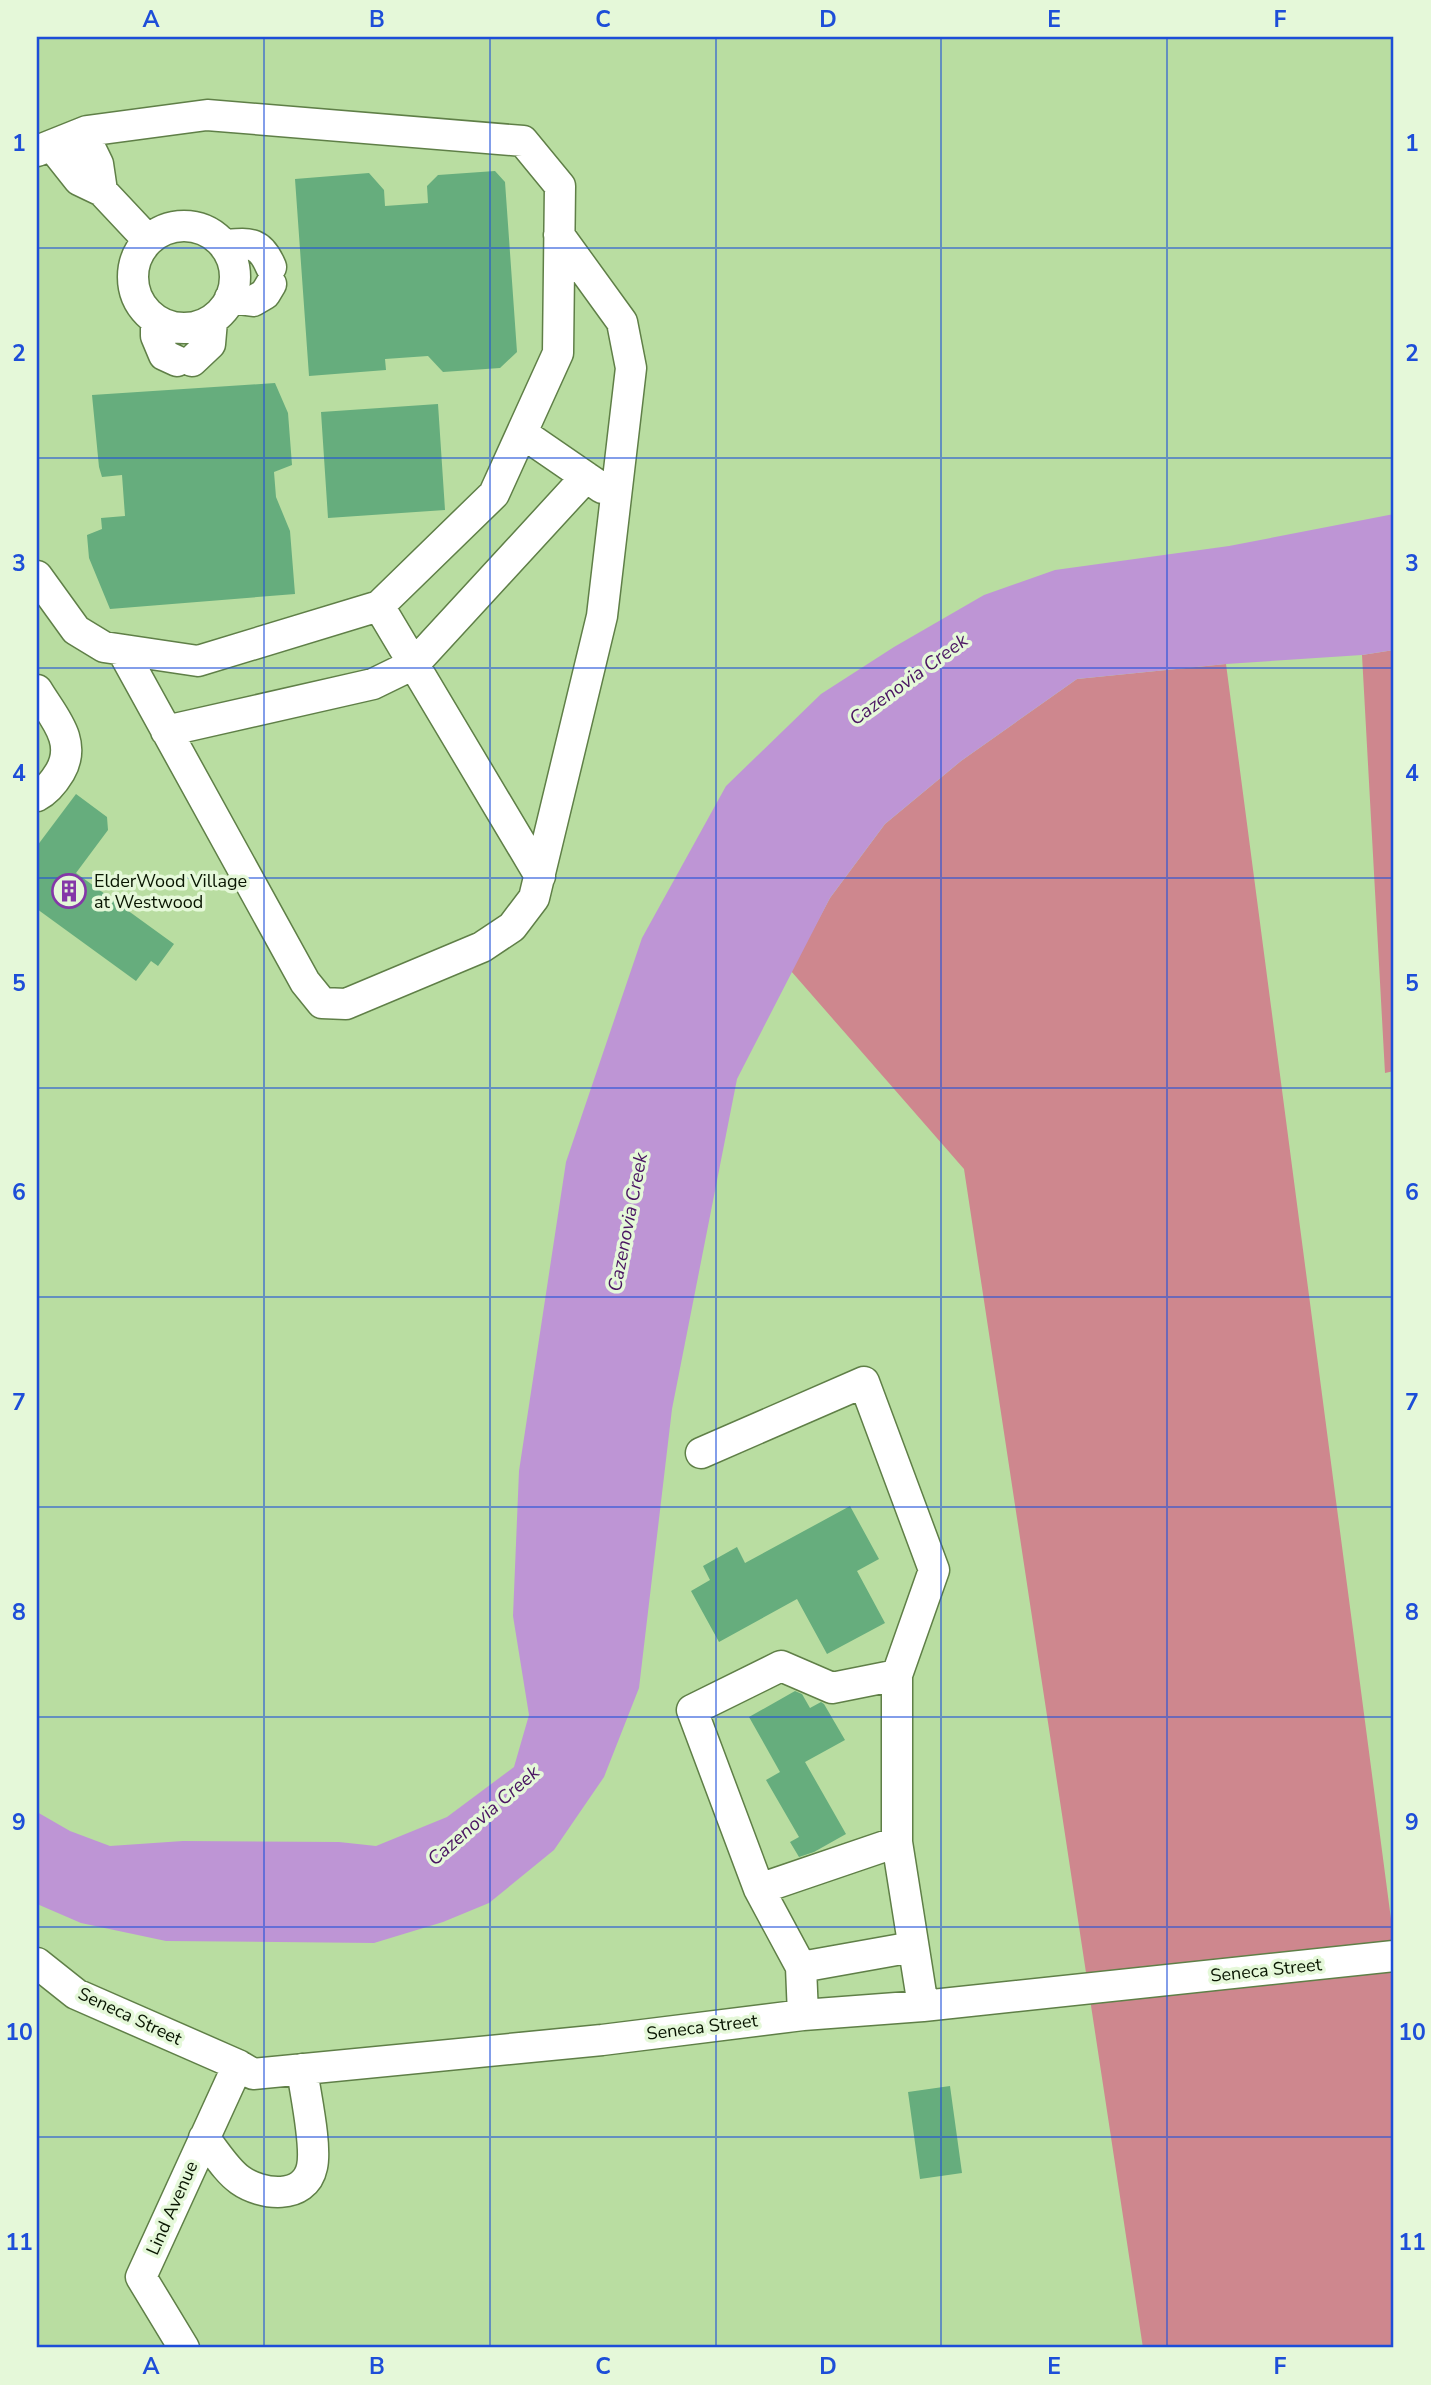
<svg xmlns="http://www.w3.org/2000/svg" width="1431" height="2385" font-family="'Nunito Sans',sans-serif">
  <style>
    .green { fill: #ce878e }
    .water { fill: #be95d5 }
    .building { fill: #66ad7d }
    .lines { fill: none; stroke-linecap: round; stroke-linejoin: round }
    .minor-casing { stroke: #5f7f47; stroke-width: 33 }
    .minor { stroke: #fff; stroke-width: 30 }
    .grid { fill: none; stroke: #1d4ed8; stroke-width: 2; stroke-opacity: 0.55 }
    .labels { text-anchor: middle; stroke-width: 7; stroke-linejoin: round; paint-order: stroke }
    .poi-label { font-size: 18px; fill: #091602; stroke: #e5f8d9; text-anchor: start }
    .street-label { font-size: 18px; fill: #091602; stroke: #e5f8d9 }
    .water-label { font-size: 19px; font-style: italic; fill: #491461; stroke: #e5f8d9 }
    .neatline { fill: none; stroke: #1d4ed8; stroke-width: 2.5 }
    .grid-label { font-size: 23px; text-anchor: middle; font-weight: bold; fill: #1d4ed8 }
  </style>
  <rect width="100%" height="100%" fill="#b9dda1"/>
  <path class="green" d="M1394,650v421l-9,2 -23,-418z
    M1226,664l168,1278v406h-251l-179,-1179 -173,-198 39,-73 55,-74 76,-63 116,-82z"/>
  <path class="water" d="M1394,514v136l-32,5 -136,9 -149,15 -116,82 -76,63 -55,74 -93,181 -65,330 -33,279 -35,89 -50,73 -65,53 -46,19 -69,21 -208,-2 -85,-18 -44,-19v-92l33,19 40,15 73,-5 156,1 37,4 71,-29 67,-50 15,-52 -16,-99 6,-145 47,-309 76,-224 84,-152 95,-92 73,-47 90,-52 71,-25 174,-24z"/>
  <path class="building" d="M495,171l10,11 12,170 -17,16 -57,4 -15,-16 -43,3 1,11 -77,6 -14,-197 74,-6 15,17 1,16 43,-3 -1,-17 11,-11z
    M275,383l13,30 4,52 -18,7 2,25 14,34 5,63 -185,15 -21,-51 -2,-23 15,-6 -1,-11 24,-2 -3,-41 -20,2 -3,-10 -7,-72z
    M438,404l7,106 -117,8 -7,-106z
    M76,794l31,23 1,13 -32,43 98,71 -16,22 -7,-5 -15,20 -99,-72v-63z
    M850,1506l29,53 -22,12 28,52 -58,31 -30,-55 -78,43 -28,-51 19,-11 -7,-14 34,-19 8,16z
    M795,1691l7,3 8,14 11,-6 3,2 21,36 -40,22 41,72 -32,18 -15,5 -9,-15 9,-5 -33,-57 14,-8 -31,-55z
    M950,2086l12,87 -42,6 -12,-87z"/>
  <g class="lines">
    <g class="minor-casing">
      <path id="minor" d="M83,133l15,31 4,27
        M52,146l27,34 23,11 46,49
        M37,151l50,-20 120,-16 316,26 37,45 -2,167 -64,141 -115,112 -181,55 -94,-14 -28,-17 -39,-54
        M133 277a51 51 0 1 1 102 0a51 51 0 1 1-102 0Z
        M224,245c26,-2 36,-4 47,22
        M230,298l23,3 12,-7 6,-10
        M156,320v16l8,19 13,6
        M192,361l18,-17 2,-23
        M522,433l80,55
        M379,606l161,270
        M122,650l183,332 17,21 24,1 136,-57 30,-20 22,-29 68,-282 29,-248 -9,-46 -63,-87
        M37,690c16,27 41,51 23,82 -6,10 -13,19 -23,24
        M166,731l207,-47 41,-20 172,-187
        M701,1453l163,-71 70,188 -37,105v167l26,164
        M759,1889l138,-47
        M37,1963l39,31 162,71 15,9 349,-34 201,-25 120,-9 471,-50
        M801,1967l112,-20
        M803,2015l-2,-48 -42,-78 -67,-179 89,-44 51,22 65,-13
        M204,2138c11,13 22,32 36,42 21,15 65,21 72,-13 5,-22 -7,-74 -10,-98
        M184,2348l-43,-71 97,-212"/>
    </g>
    <use href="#minor" class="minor"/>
  </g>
  <path class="grid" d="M264,37v2311M490,37v2311M716,37v2311M941,37v2311M1167,37v2311M37,248h1357M37,458h1357M37,668h1357M37,878h1357M37,1088h1357M37,1297h1357M37,1507h1357M37,1717h1357M37,1927h1357M37,2137h1357"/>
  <defs>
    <g id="building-ring" transform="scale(1.75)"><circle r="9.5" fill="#e5f8d9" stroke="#8437a8" stroke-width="1.5"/><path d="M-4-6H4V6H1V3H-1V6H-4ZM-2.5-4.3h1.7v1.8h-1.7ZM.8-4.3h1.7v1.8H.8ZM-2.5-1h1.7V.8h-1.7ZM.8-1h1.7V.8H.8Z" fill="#8437a8"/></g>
  </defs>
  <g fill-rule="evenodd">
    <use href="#building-ring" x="69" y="891"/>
  </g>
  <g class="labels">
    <g class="poi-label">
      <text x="94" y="887">ElderWood Village<tspan x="94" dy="21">at Westwood</tspan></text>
    </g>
    <g class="street-label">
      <text transform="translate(1266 1970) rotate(-6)" y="6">Seneca Street</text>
      <text transform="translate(130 2016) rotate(25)" y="6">Seneca Street</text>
      <text transform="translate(702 2027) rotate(-7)" y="6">Seneca Street</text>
      <text transform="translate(172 2208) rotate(-66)" y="6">Lind Avenue</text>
    </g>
    <g class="water-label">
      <text transform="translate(908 679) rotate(-36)" y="7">Cazenovia Creek</text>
      <text transform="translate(627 1222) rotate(-79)" y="7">Cazenovia Creek</text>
      <text transform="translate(483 1815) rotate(-41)" y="7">Cazenovia Creek</text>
    </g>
  </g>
  <rect width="1431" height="2385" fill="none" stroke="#e5f8d9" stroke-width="77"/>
  <rect x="38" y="38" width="1354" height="2308" class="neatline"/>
  <g class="grid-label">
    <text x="151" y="27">A</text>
    <text x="377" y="27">B</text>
    <text x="603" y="27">C</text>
    <text x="828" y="27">D</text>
    <text x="1054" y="27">E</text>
    <text x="1280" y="27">F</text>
    <text x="19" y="151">1</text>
    <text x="1412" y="151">1</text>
    <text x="19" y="361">2</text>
    <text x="1412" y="361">2</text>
    <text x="19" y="571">3</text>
    <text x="1412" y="571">3</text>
    <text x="19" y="781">4</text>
    <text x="1412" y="781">4</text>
    <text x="19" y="991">5</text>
    <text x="1412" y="991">5</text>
    <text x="19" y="1200">6</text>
    <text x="1412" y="1200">6</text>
    <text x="19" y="1410">7</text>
    <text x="1412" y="1410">7</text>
    <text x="19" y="1620">8</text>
    <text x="1412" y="1620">8</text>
    <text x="19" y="1830">9</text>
    <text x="1412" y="1830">9</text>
    <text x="19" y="2040">10</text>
    <text x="1412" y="2040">10</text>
    <text x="19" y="2250">11</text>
    <text x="1412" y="2250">11</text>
    <text x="151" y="2374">A</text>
    <text x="377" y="2374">B</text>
    <text x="603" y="2374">C</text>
    <text x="828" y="2374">D</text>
    <text x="1054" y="2374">E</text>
    <text x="1280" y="2374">F</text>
  </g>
</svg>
